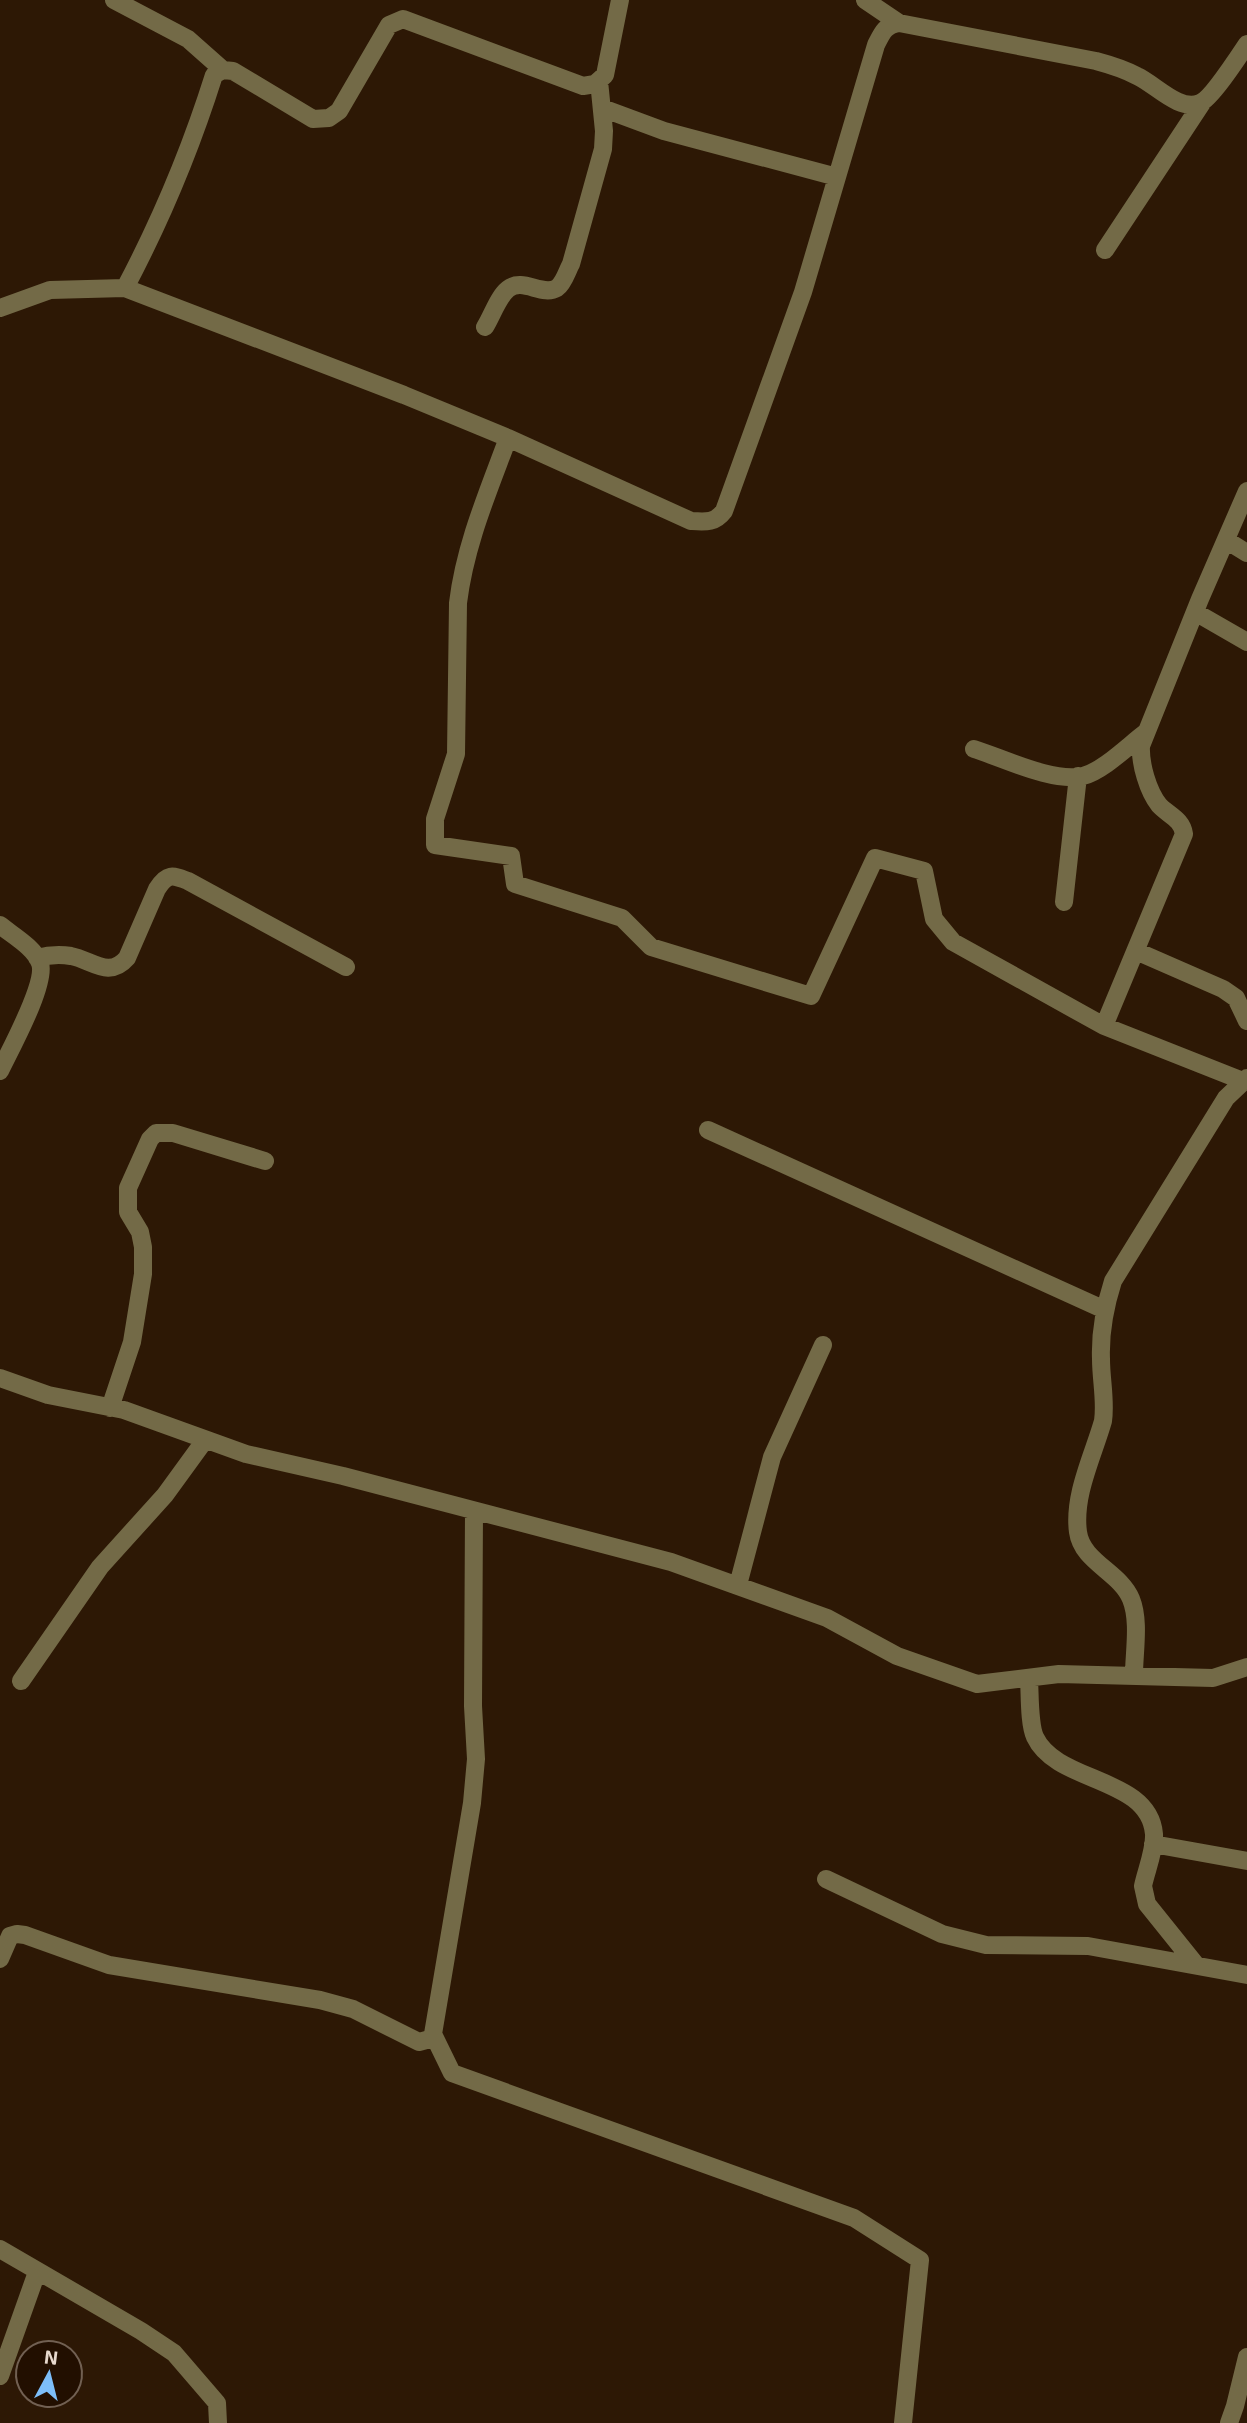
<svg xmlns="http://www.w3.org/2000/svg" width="1247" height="2423" font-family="'Exo 2',sans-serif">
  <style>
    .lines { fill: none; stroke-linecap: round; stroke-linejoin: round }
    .minor { stroke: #736a47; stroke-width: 18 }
  </style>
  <rect width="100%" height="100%" fill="#2d1805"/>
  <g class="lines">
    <path class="minor" d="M114,0l74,39 35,31
      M865,0l34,23
      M602,108l62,23 173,46
      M1105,250l97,-147
      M125,288l279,107 104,43 183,83c15,1 24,2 33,-10l79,-219 73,-247c6,-12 9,-20 23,-22l197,38c15,4 28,8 41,15 18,8 42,36 63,27 11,-4 39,-47 47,-59
      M0,308l50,-18 75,-2c36,-68 66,-140 89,-213l9,-5 10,1 80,48 16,-1 10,-7 50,-86 14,-6 180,67 12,-2 10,-9 15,-75
      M485,327c7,-11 13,-30 23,-38 15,-12 34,8 49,-1 7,-5 10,-17 14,-24l32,-115 1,-18 -5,-50
      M508,438c-20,54 -43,107 -50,165l-2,151 -21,65v26l76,11 4,28 107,34 29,29 160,49 64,-138 49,13 10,48 19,23 151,84 139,55
      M1226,540l21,13
      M1195,612l52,30
      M974,749c29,9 79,34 109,27 20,-5 46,-31 62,-43
      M1064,902l14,-126
      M0,925c12,10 34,22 40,38 7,20 -30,87 -40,108
      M1136,951l87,38 13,9 11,23
      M37,958c11,-3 22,-4 34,-2 21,4 38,23 56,2l30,-69c10,-16 15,-14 31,-8l158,86
      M1104,1026l80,-192c-2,-15 -16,-19 -25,-29 -11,-14 -19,-41 -18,-59l59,-147 47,-108
      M708,1130l397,180
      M0,1378l48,17 76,15 122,44 97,22 328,86 156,56 70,38 80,28 82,-10 154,4 34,-11
      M110,1408l22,-66 11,-68v-27l-3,-15 -12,-20v-24l22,-49 6,-6h17l92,28
      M738,1585l34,-128 51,-112
      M1134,1675c0,-23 6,-54 -3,-76 -11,-27 -49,-37 -53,-67 -5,-37 15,-76 25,-111 3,-20 -2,-41 -2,-62 -1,-26 4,-53 12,-78l113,-183 21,-20
      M1029,1679c1,15 0,45 6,58 22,47 114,39 119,97 1,16 -8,37 -11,52l4,18 49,61
      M21,1681l79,-114 65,-72 40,-55
      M1153,1844l94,17
      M826,1879l116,55 44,11 102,1 159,29
      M0,1959l10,-23 7,-2 8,1 84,30 211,35 33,9 66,33 11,-3 3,-5 39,-231 4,-44 -3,-53 1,-195
      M433,2034l19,39 402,145 66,42 -17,163
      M0,2249l141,82 33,22 43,50 1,20
      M0,2376l37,-104
      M1229,2423l6,-17 12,-49"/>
  </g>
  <g transform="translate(49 2374) rotate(7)"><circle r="33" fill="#220f00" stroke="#716052" stroke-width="2"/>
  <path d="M0-5L12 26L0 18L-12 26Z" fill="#7dbef9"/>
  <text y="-10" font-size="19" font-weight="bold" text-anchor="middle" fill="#e7d9cd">N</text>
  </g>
</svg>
